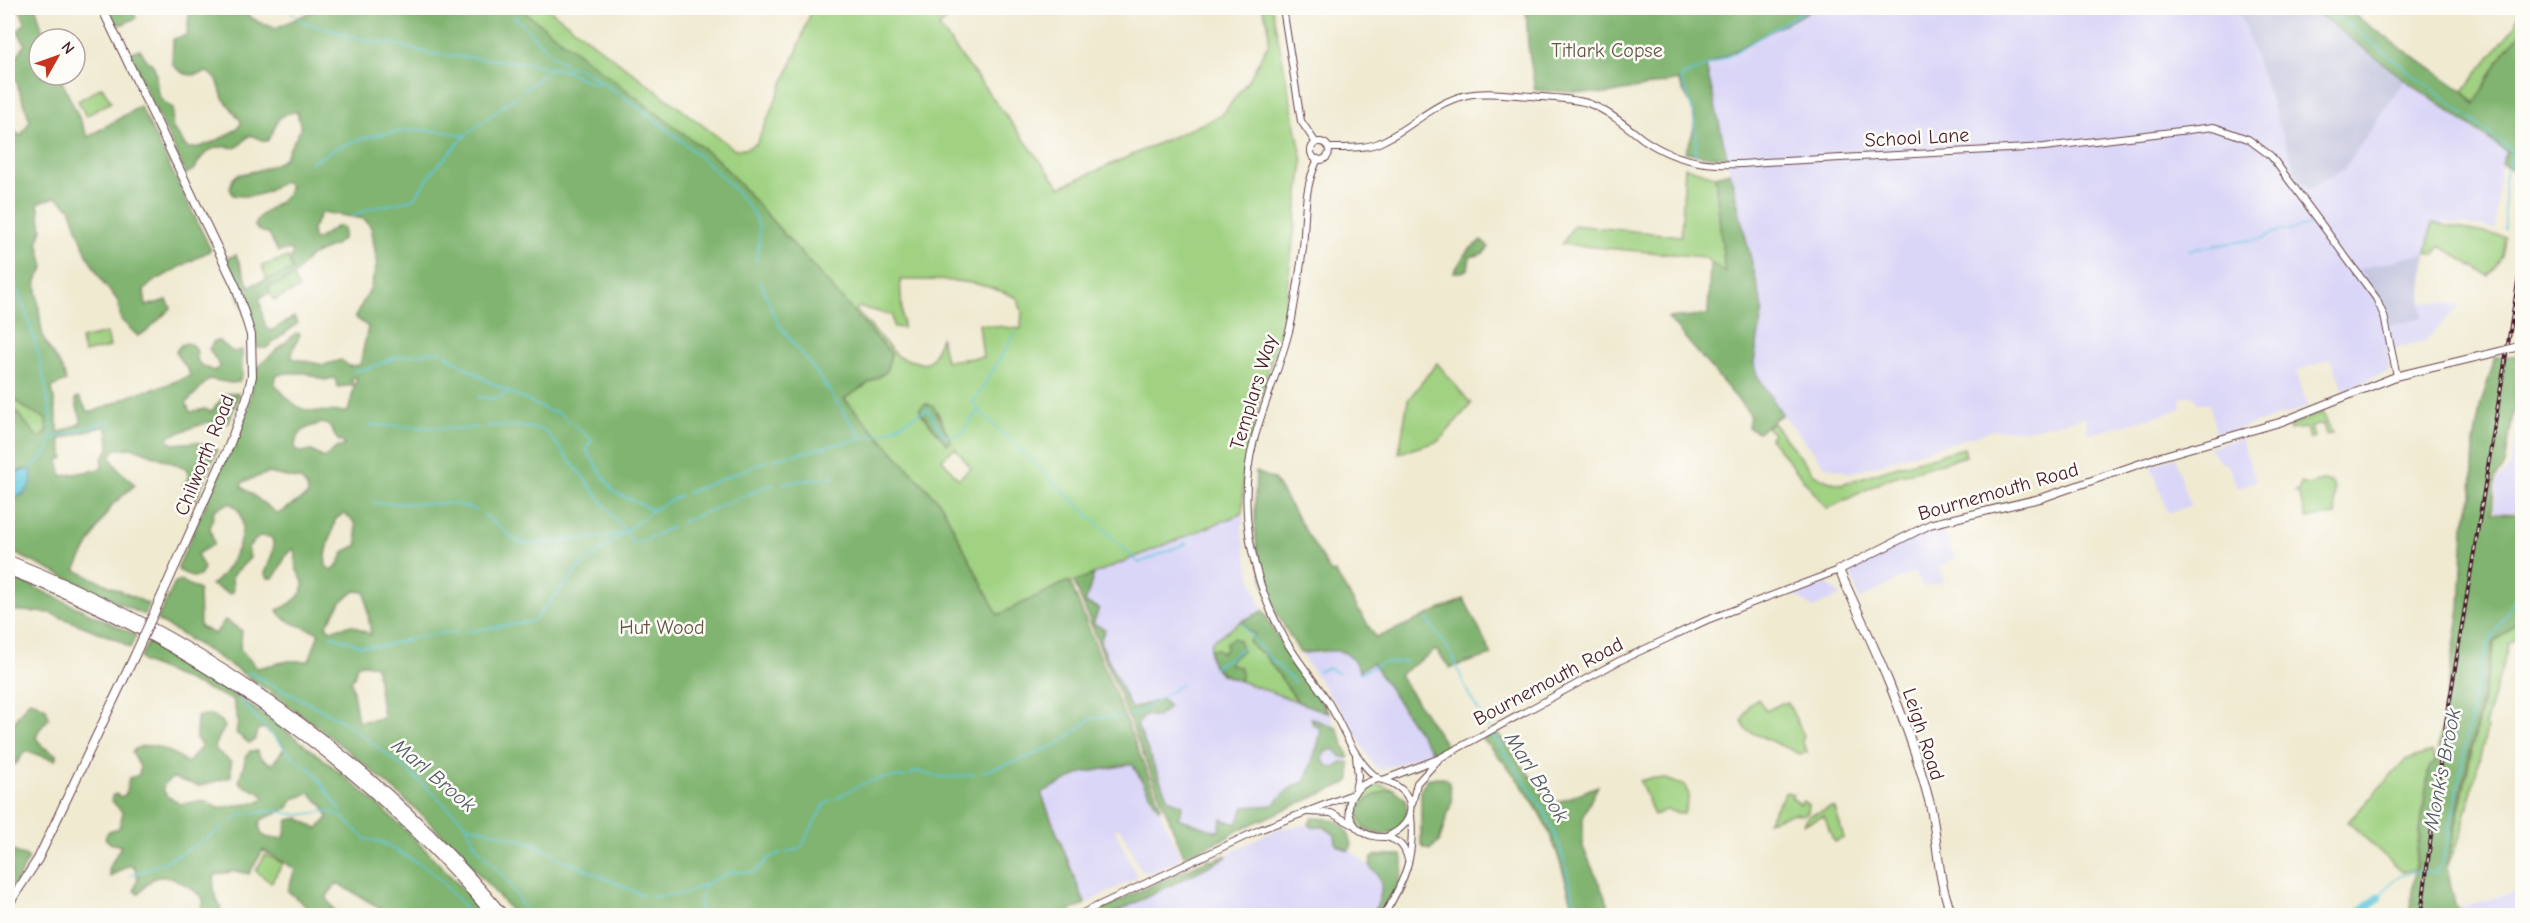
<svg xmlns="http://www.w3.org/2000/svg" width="2530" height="923" font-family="'Comic Neue',sans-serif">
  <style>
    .built { fill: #dad6f7 }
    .industrial { fill: #c0c2dd }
    .green { fill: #a0d282; stroke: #757856; stroke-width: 1.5; fill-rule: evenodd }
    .forest { fill: #80b470; stroke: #656a4e; stroke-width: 1.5; fill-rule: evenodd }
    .water { fill: #61c8de; stroke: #567484; stroke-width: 1.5 }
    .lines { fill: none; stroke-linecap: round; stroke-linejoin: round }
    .stream { stroke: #61c8de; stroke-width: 1.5 }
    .river { stroke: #61c8de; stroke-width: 9 }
    .tertiary-casing { stroke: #633d44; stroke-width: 8 }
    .secondary-casing { stroke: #633d44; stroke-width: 9 }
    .primary-casing { stroke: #633d44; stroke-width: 10 }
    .motorway-casing { stroke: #633d44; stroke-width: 11 }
    .tertiary { stroke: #fff; stroke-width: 6 }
    .secondary { stroke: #fff; stroke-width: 7 }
    .primary { stroke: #fff; stroke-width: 8 }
    .motorway { stroke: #fff; stroke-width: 9 }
    .rail-casing { stroke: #4a1f2b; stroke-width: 4 }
    .rail { stroke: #fdfcf7; stroke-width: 1.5; stroke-dasharray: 4.5; stroke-linecap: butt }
    .secondary-bridge-casing { stroke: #633d44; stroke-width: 9; stroke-linecap: butt }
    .primary-bridge-casing { stroke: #633d44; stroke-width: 10; stroke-linecap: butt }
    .secondary-bridge { stroke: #fff; stroke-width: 7 }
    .primary-bridge { stroke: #fff; stroke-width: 8 }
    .labels { text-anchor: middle; stroke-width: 5; stroke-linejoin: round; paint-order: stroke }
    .park-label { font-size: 20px; fill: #645545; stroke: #fdfcf7 }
    .street-label { font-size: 20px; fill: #4a1f2b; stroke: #fdfcf7 }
    .water-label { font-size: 21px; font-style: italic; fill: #525a6a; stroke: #fdfcf7 }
  </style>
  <rect width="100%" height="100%" fill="#fdfcf7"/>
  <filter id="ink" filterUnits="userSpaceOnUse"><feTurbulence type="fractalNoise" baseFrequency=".0167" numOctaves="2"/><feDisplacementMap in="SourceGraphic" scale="12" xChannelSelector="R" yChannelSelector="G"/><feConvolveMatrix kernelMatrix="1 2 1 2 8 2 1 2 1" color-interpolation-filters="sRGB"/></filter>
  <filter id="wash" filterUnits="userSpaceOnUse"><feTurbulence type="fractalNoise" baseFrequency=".008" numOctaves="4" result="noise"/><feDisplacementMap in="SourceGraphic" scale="24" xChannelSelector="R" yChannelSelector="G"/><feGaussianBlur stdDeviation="1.35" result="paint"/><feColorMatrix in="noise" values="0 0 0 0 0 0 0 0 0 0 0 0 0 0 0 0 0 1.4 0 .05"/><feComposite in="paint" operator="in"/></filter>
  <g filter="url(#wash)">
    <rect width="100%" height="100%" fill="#f0ead1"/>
    <path class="built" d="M1815,8h496l101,77 95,67 -7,19 -5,58 -51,-7v3l-12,-2 -6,30 -5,49 37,2 2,2 -36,36 -37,8 3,20 -46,21 -13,-32 -35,12 12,36 -91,28 -8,-32h-11l-4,-7 -3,-1 -10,3 -1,11 -81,23 -12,2 -1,-17 -59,13h-33l-144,43 -25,-7 -43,-52 -25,-39 -3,-12 2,-18 -24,-164 -26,-115z
      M2241,439l15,42 -19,7 -8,-22 -9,-5 -12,-14z
      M2515,442h7v70h-28l3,-32 13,-13z
      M2175,457l15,49 -22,7 -17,-48z
      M1243,513l-1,23 8,38 13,37 22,40 44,62 19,45 2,21 -3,4 -107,46 -14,9 -42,18 -110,-274z
      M1940,525l15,33 -17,9 7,15 -22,5 -8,-16 -56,29 -8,-27 4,-4 66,-38z
      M1826,583l15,12 -28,13 -18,-13z
      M1332,650l16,5 12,16 12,-8 60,89 -52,18 -7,-5 -23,-42 -50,-70h20z
      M1133,764l26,45 22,50 -28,13h-11l-21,-43 -7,-1 23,49 -52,27 -45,-111 42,-20z
      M1317,824l11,6 61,54 -4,13 -12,18 -272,1 178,-88z
      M2522,890v25h-59l-5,-7z"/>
    <path class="industrial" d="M2238,8h73l94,72 -61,89 -34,20 -11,-8z
      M2426,253l-5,49 2,16 -33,7 -12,-29 -19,-27z"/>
    <path class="green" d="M519,8h28l187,141h11l12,-6 40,-92 15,-43h149l-22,19 121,160 162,-72 28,-37 19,-36 -1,-19 -6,-15h10l31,154 -20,158 -24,82 -16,73v38l-169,69h-8l-68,33 -57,-111 -97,-106 42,-26 5,-18 -173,-194zM900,280c46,0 75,-2 117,18l5,13 -1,18 -42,-5 4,33 -37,4 -5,-23 -9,21 -8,5 -26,-7 -42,-47 3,-3 33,8 1,12 10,1zM925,404h4l9,9 13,29 -4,2 -23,-27 -4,-9zM955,448l16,20 -13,11 -16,-20z
      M2520,8h2v25c-22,20 -34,44 -46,71l-13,-13 52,-65z
      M102,87l9,15 -25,14 -8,-15z
      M1685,167l30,9 10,98 -21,-17 -142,-13 12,-19 107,11z
      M2432,223l74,14 -4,19 -14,20 -47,-30 -6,9 -9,-2z
      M288,257l5,13 -26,10 -5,-14z
      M293,277l6,12 -25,11 -6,-12z
      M107,333l3,14 -26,6 -3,-14z
      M1437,363l34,41 -32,37 -40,12 9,-53z
      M8,392l15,15 22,11 3,13 -9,8 -31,-37z
      M2323,412l9,21 -6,2 -3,-11 -12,3 3,10 -5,2 -3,-11 -16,2 -1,-4z
      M1773,423l41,51 13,7 15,3 46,-15 76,-21 2,8 -76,22 -63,31 -57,-71 3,-4 -6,-7z
      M2322,481l9,1 3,6 2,27 -30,3 -7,-24 -4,-2 4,-2 2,-7 7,2z
      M1263,611l22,40 44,62 -108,-39c-12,-9 -13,-20 -9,-33l30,-20z
      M2522,618v17l-13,9 -24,81 2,4 -26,105 -14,33 48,-224z
      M1758,699l8,12 16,-8h6l16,33 -2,5 5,11 -7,2 -54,-24 -4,-9 7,-16z
      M2432,752l4,9 -7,7 -15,102 -13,1 -53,-49 57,-62z
      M1650,778l16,1 19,7 4,9 -5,19 -18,-4 -12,5 -14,-34z
      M1381,785l12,4c-16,4 -28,9 -35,25l40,15c-15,11 -28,3 -43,-4 -6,-24 1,-37 26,-40z
      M1786,792l7,2 -2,3 9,7 3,-3 6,4 -1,7 -6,3 -7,-2 -28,8z
      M1832,807l3,1 9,30 -10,4 -10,-26 -20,8 4,-8z
      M265,855l18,8 -12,20 -15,-12z"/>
    <path class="forest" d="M8,8h28l9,31h-6v36h20l29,62 52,-31 71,144 -60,33 -7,8 2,15 21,-6 4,8 -24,23 -9,5 -17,-16 -3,-19 -14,-17 -17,-29 -17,-47 -14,-11 -18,6 4,26 -4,12 6,27 -8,12c2,18 3,38 7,56 5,16 21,29 23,45l-14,6 7,46 22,-10c1,-8 -6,-15 -5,-25l3,-1 8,14 6,1 49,-21c14,0 34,-11 48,-15 -1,-11 -12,-14 -14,-25l5,-6 5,-2c10,2 12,7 11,17l4,5 13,6 6,-5 -11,-17 5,-8h5l14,11 9,-2v25l-3,7 -8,1 -22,-4 -23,24 4,9 15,-3 6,3 15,-18 11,-1 2,2 -11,28 -20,-1 -39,14 -1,3 5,5 24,-2 20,8 -21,50 -13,-15 6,-8 -3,-9 -52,-20 -19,1 -5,8 9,13 16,15 -23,20 -9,14 -28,51 74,34 -5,11 -136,-65v-57l4,5 12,-4 7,-14 -6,-11 -17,6v-73l31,37 9,-8 -3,-13 -22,-11 -15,-15v-265l13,9 9,-15 -19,-55 14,-22 -7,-13 7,-8 -5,-14zM105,426l3,7 1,16 -6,8 -2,12 -39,7 -4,-15 6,-3 -4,-19z
      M106,8h26l4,10 -13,6 -8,1z
      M195,8h51l-2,5 16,10 16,5 43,-20h200l199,152 173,194 -5,18 -42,27 97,105 57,111 68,-33h4l91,225 -2,2 -27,-45 -50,9 -41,20 44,111 -25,12 -545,-1c-30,-34 -60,-69 -93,-100 -82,-76 -169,-140 -265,-195l18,-37 5,-3 19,10 1,37 15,7 10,-14 17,11 -2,18 17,19 31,-7h21l10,-28c-12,-6 -37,-10 -42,-23 11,-4 31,-16 25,-30 -2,-5 -5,-8 -6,-13 -2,-7 2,-12 -3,-18 -10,5 -11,20 -20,29h-5l-3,-4c3,-12 13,-26 6,-37l-11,-1 -12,11 2,11 -18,18 1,16 -3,2 -19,-9c20,-13 48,-67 19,-82l-15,6 -5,19 4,16 -17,10 7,14 -4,8 -8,1 -14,-7v-3l70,-158 7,-36 5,-8 36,-32 4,1c-3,8 -8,14 -8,23l3,2 29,6 17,-5 8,6 11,-1 8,-38 -13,-10 16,-30 6,-24 -6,-36 -7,-8 -42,-7 -10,17 1,9 3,2 20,-13 5,-1 3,4 -1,8 -8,7 -25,11 -17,21 -25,11 2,5 -11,5c4,10 2,24 9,32h5l21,-13 4,6 -32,25h-8l-33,-89 11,-4 13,31 44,-16 -3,-6 3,-11 -3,-4 -12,3 -9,-18 -11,-4 -3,-4c4,-19 34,-21 34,-40l-2,-4c-10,0 -14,7 -23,11 -8,3 -22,4 -31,2l-3,-7 3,-9 4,-4 23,-5 20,-8 5,-5 16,-29 -4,-16c-26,2 -17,14 -30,29h-3l-13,-6c-7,2 -7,9 -14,12 -4,2 -9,-1 -14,0 -15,0 -23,10 -28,22l-9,5 -57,-121 11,-4 7,12 6,3c8,20 -3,33 20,44l-1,19 15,21c12,2 46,-13 54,-24v-3l-18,-23 -6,-19 -10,-7c-15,5 -26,4 -35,-9l1,-24 14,-4 2,-21zM285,373h21l18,7 11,-2 3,9 15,-2 -2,-7 6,-1 -9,35c-41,-2 -46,6 -73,-28l1,-8zM322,423l8,3c4,7 5,15 14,17v3l-8,2 -12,10 -12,-7 -11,1 -6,-2c-1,-19 12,-23 27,-27zM268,473l33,7 6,7 1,8 -30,19 -37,-28 2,-4zM344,513l11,10 3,22 -13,6 -8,15 -5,5 -6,-5c-3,-12 7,-33 9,-46zM355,591l10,1 6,43 -19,-10 -21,5 -5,-4 15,-24zM364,664l12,2 7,52 -25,4 -7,-42 3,-3 3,-12z
      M1526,8h285v2l-105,56 21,91 -22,-1 -20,-4c17,-34 9,-40 -7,-72l-70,14 -73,-4 -7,-45z
      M2311,8h33l119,83 12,13c15,-27 24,-51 47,-71v135l-2,6 -18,-10 5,-12 -95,-67z
      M1730,172l33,137 -9,53 3,13 25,39 -24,18 -10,-5 2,-13 -82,-96 40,-3 2,-53 15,11 -10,-97z
      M1481,241l8,6c-7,10 -11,7 -19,10l-2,12 -6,3h-8l13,-21z
      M2516,355l-1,46 -10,64 -10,14 -3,34 30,1v104l-28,25 -35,161 -12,63 8,38 8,10h-54l20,-147 7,-7 24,-152 4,-83 8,-29 2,-54 7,-40 14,-45z
      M925,404l9,3 17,35 -4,2 -27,-32v-4z
      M1256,472l18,7 57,94 4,-1 41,66 88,-39 28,56 -42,13 -14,-18 -37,25 49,73 -16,4 -60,-89 -12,8c-3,-5 -7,-12 -12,-16 -10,-8 -35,-2 -48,-2 -9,-16 -20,-32 -28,-49 -19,-41 -18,-88 -16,-132z
      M1094,574l-9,29 14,5 -6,16 12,5 -5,13 31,67 31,-10 7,8 -11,10 -13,-2 -8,10 31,74 15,6 -5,13 40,14 4,-13 15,5 7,-17 29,-2 16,-16 16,-8 13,-37 3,-15 -8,-5 -2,-6 26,10 12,30 -7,-1 -8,-8 -9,3 -3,7 7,8 6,1 7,-6 8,1v16l-3,4 -107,46 -14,9 -42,18 -110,-274z
      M8,575l128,60 -6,13 -12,-8 -68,-27 -42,-3z
      M1263,611l22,40 44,62 -31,-11 -35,-49c-8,-2 -10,-5 -14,-12l6,-7 -7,-3 -6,-10z
      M1233,638l6,2 4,11 -12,8 -2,6 11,2 2,5 -2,9c-17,-6 -31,-11 -30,-32h7l4,4 5,-3v-7z
      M148,642c125,71 244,162 337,273h-93l-55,-32 -10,13 1,5 10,14h-29v-6l-21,-18 7,-22 -32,-19 -14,24 -14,-3 -20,4 -2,15 8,18 -6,7h-17l6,-14c-7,-11 -34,-29 -49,-23 -6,2 -11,11 -17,16l-4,-3 4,-13 -4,-12h-7l-17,11 -1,-9 12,-22 -11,-3 -5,-5 3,-6 11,-4 4,-15 -11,-12v-5l4,-2 5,3 5,-3 3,-16 10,-3 1,-8 -8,-15c15,-16 42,1 56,11l14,-17 -6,-8 1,-21c14,-5 20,-2 28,10l-10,17 1,6 15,12v15l-32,9 -26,-8 -9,6 -1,6 4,6 13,8 24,-3 15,7 41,-6 4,-5c-7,-9 -19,-7 -25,-16l7,-24 4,-6h7l4,7 10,6 3,-2 11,-15 -21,-19 -7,2 -2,10 -6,3 -13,-10 2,-11 -5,-22 -89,-38 -4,-4zM310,793l14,14 4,11 -11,11 -18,-11 -11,2 -4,18h-15l-7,-3 -3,-10 2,-5 27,-12 5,-9z
      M30,700l16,8 3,10 -10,12 -3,8 7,9 14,8 -2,5 -30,-9 -9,13h-8c-1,-30 2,-40 22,-64z
      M1497,732l46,61 5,13 50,-20 -15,30v31l30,68h-37c-9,-28 -16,-60 -29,-87 -16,-34 -39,-63 -65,-89z
      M1437,777l9,2 3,4 3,18 -13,41 -10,8 -6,-3 -2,-7v-50l6,-11z
      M1393,789l12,10 3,18c-3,3 -6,8 -9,11 -26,20 -72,-22 -6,-39z
      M1312,818c18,0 32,1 38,20 3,7 2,9 -2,13l-12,-7 -1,-9 -11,-8h-12l-3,-3z
      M8,849l21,9 -17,31 -3,-4 3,-14 -4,-2z
      M1226,855l1,2 -116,58h-14l8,-8 104,-48 3,2z
      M1377,855h25c5,21 -11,43 -21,60h-9c9,-15 16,-35 -2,-48l1,-8z"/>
    <path class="water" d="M30,469c6,14 -4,27 -18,29l-4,-5v-18z"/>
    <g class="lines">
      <path class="stream" d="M2327,8l195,151
        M860,9l4,-1
        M291,12l14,11 69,19 22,2 36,10 96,9 38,8 28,13 7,-2c38,24 142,101 157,142 4,9 -1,26 -2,37
        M514,16l40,41 15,10 10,1 21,13
        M524,90l28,-22
        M1695,157c3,-27 -2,-53 -14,-78l2,-3 42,-18 84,-50
        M310,163c10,-4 19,-11 29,-16 42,-17 81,-21 125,-12
        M352,217l16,-8 39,-8 9,-5 17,-25 32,-35 52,-41
        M2505,230l-1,-52 10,-26
        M2188,250l75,-12 10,-5 41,-9
        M8,270c24,50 37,102 44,157
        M760,281l17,41 36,46 49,70
        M446,355l43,27 62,30h7l34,28 -6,10 28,42 39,18
        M354,371l15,-3 28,-11 45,-6
        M478,397l14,2 17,-6
        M978,409l-5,-6 42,-69
        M370,425l95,4 13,-2
        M487,426h30l28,4 39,48 51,67 37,-18
        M52,439l58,-18
        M774,459l111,-26 42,-24 17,27 17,-1 17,-25 161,153 48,-20
        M30,469c13,-11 22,-20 22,-38
        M783,483l52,-6
        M687,493l79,-32
        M374,503l83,1 19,6
        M483,514l34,27 8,3 64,-5 34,-6
        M682,522l83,-35 10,-2
        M625,532l28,-22 28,-15
        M591,558l30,-23
        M1427,619l24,34 17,40 22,37
        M1243,624c12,23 34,40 52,59
        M465,632l68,-11 53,-60
        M330,635l31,11h23l37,-10 37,-4
        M1212,668l21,-12 10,-9
        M1319,671l9,-3 11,5
        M248,672l95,49 63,48 61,56 68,19 22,13 86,38
        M1360,673l23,-10 24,-1
        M239,699l51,55 23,17 28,40
        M1130,716l13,-6 39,-26
        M1492,734l52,76 16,37 18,69
        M982,772l41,-13 35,-15 34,-26 30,-1
        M910,775l7,-4c20,8 36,7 57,3
        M836,799c25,-16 39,-23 70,-22
        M232,821l7,-6 36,-4 25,4 27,-4 14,5 25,23 15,3 49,28 43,46
        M467,826l8,19 35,39 18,32
        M786,852l14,-3 24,-44 7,-5
        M130,875c31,-9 67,-29 94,-48
        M649,897l34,-3 48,-22h24l14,-14 12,-5
        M2378,897c23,-23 23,-28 57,-24l6,-8 6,-21 34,-180 7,-20 34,-57
        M698,916l3,-20 4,-11"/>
      <path class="river" d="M2357,916l21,-19"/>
    </g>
  </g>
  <g filter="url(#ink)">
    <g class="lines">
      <g class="tertiary-casing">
        <path id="tertiary" d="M1283,8l18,113 15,22
          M1311 151a9 9 0 1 1 18 0a9 9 0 1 1-18 0Z
          M1329,148c16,0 39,1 54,-7 29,-14 51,-39 84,-46 20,-4 43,0 64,1 15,2 45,2 59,8 20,8 36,22 53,35 39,27 77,28 122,23l279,-15 170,-20 34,12 23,17 105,142 8,18 13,60
          M1318,159c-15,30 -12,57 -15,89 -3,23 -7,48 -11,71 -9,42 -27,80 -38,121 -18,67 -2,142 32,201 11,19 26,37 39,56 18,27 27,63 54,82
          M1379,779c38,8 43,43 7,58 -46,2 -50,-51 -7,-58z
          M1383,780l57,-22 179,-97 45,-21 43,-20 132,-50
          M1355,790l3,-14 -2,-20
          M1412,804l5,-21 23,-25
          M1307,812l24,1 21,11
          M1386,837c13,4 19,9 22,23
          M1076,916l183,-86 94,-36
          M1383,916c22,-35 32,-60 28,-101"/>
      </g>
      <g class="secondary-casing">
        <path id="secondary" d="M2513,348l9,-3
          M1839,570l92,-46 111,-26 117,-41 122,-35 116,-46 105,-25"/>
      </g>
      <g class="primary-casing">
        <path id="primary" d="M102,8l134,279 15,48 1,41 -5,22 -18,48 -75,167
          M1839,570c35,76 70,152 91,234 9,38 6,76 23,112
          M8,905l30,-46 97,-204"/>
      </g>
      <g class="motorway-casing">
        <path id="motorway" d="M8,560c189,75 366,197 496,356
          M8,570c182,68 360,195 485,346"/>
      </g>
      <use href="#tertiary" class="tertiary"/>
      <use href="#secondary" class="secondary"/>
      <use href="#primary" class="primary"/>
      <use href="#motorway" class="motorway"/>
      <g class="rail-casing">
        <path id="rail" d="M2421,916l21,-168 80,-490"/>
      </g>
      <use href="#rail" class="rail"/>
      <g class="secondary-bridge-casing">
        <path id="secondary-bridge" d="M2502,351l11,-3"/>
      </g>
      <g class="primary-bridge-casing">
        <path id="primary-bridge" d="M135,655l19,-42"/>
      </g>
      <use href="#secondary-bridge" class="secondary-bridge"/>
      <use href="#primary-bridge" class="primary-bridge"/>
    </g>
  </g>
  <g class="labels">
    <g class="park-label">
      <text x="1607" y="57">Titlark Copse</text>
      <text x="662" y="634">Hut Wood</text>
    </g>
    <g class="street-label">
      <text transform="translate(1917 137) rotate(-3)" y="7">School Lane</text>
      <text transform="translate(1253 392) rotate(-73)" y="7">Templars Way</text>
      <text transform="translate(204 455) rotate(-68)" y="7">Chilworth Road</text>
      <text transform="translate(1998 491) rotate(-16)" y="7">Bournemouth Road</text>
      <text transform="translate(1548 681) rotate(-28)" y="7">Bournemouth Road</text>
      <text transform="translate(1924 734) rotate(72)" y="7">Leigh Road</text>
    </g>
    <g class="water-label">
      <text transform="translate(2442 769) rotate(-79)" y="7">Monk's Brook</text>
      <text transform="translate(434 775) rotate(40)" y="7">Marl Brook</text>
      <text transform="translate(1537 777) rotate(58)" y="7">Marl Brook</text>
    </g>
  </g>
  <rect width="2530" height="923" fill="none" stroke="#fdfcf7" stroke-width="30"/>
  <g transform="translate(57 57) rotate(50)"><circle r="28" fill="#fdfcf7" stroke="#b5a4a5" stroke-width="1.5"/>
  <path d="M0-4.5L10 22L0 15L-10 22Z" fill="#c8321e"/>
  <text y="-9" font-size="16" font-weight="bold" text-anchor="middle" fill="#4a1f2b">N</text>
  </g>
</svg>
